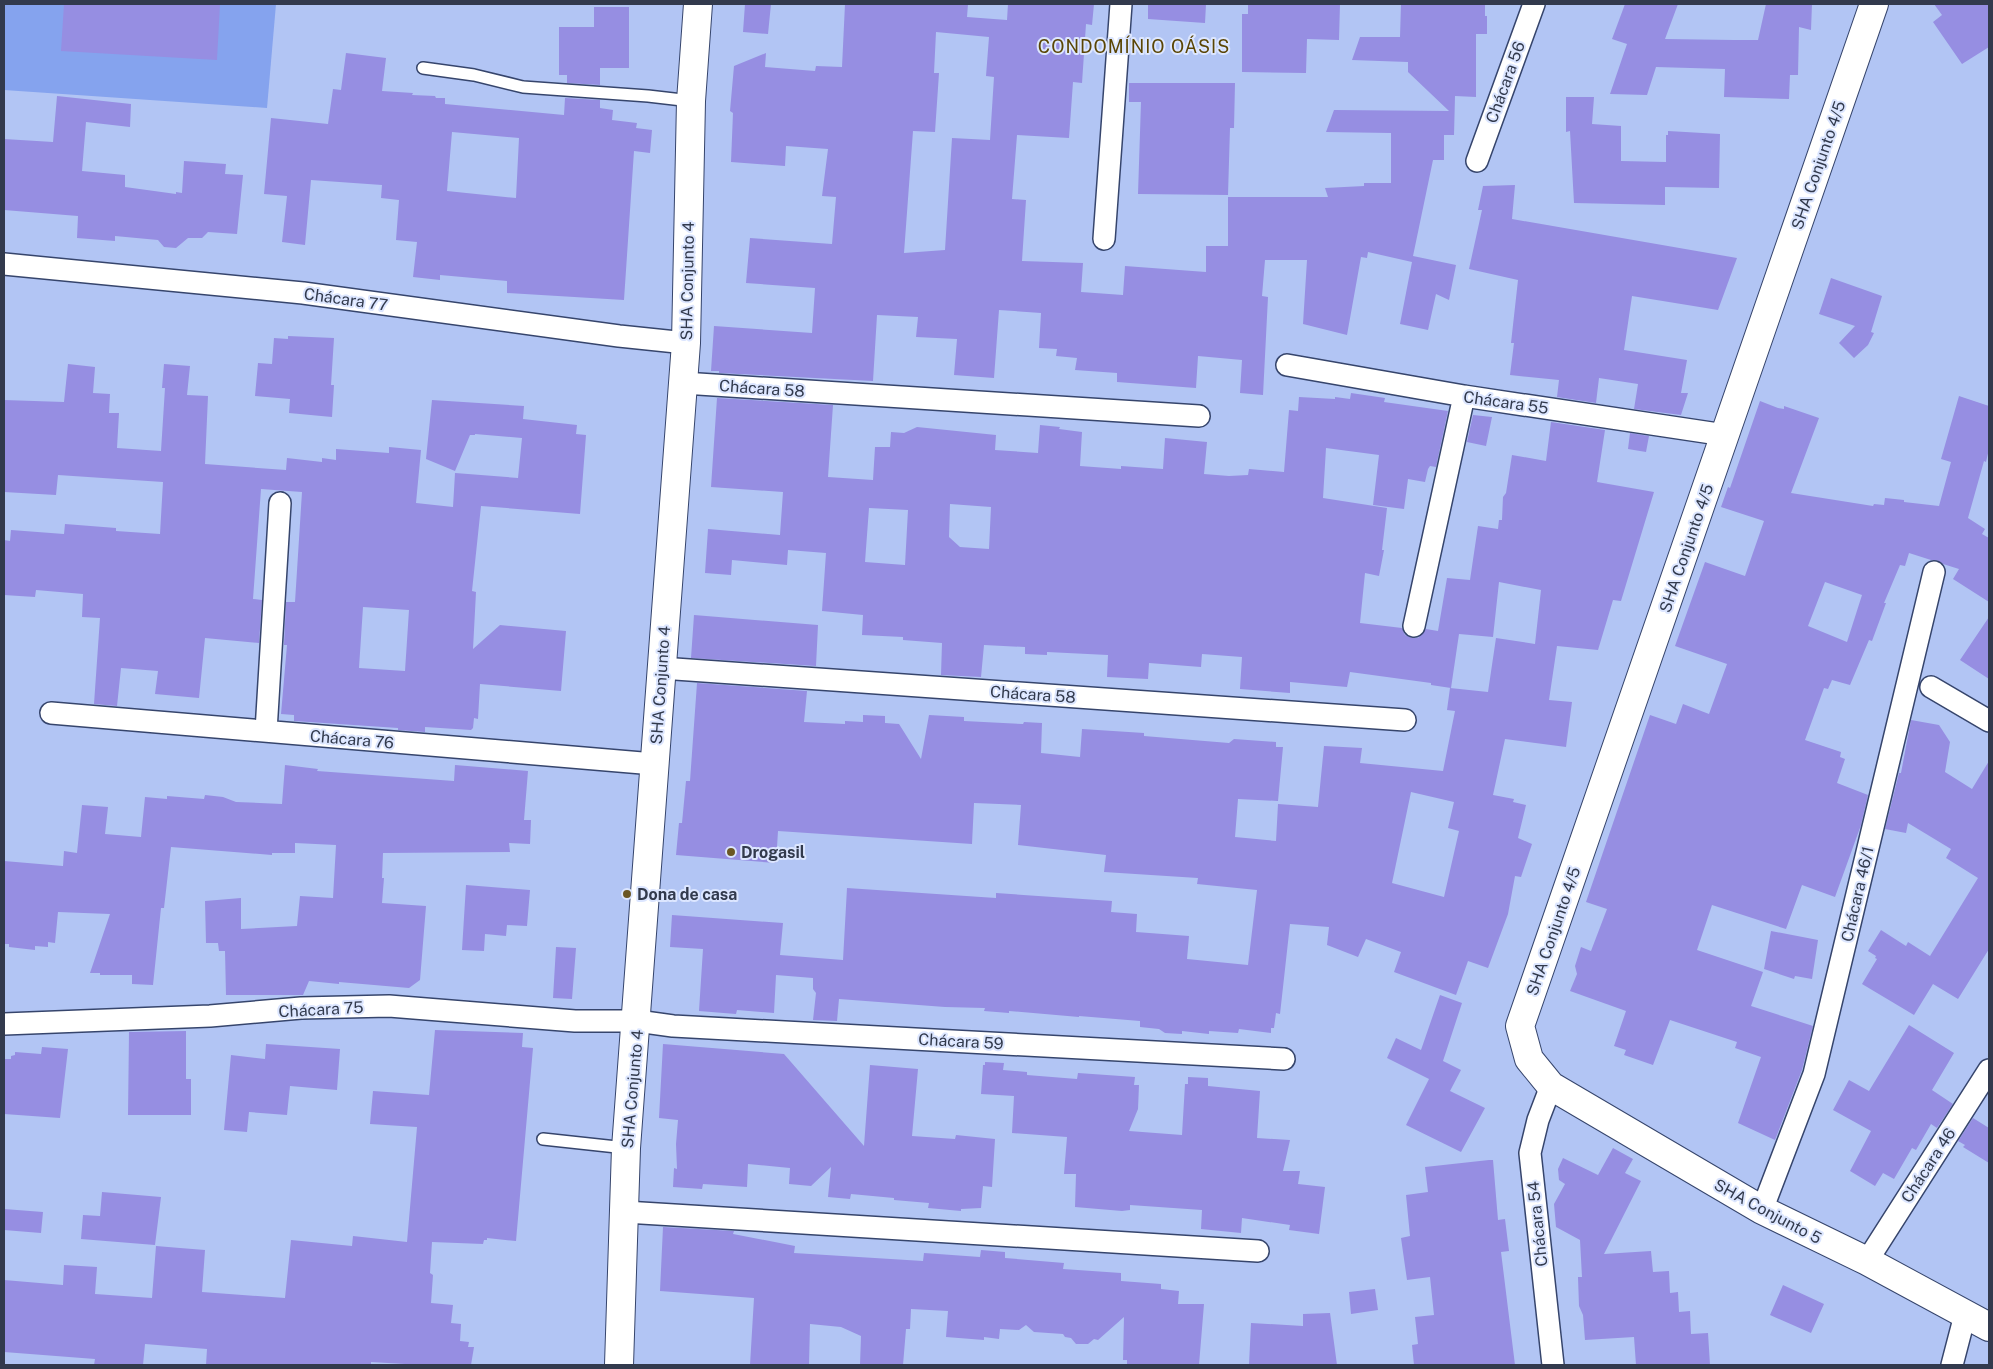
<svg xmlns="http://www.w3.org/2000/svg" width="1993" height="1369" font-family="'Public Sans',sans-serif">
  <style>
    .green { fill: #85a3ee }
    .building { fill: #968ee2; fill-rule: evenodd }
    .lines { fill: none; stroke-linecap: round; stroke-linejoin: round }
    .service-casing { stroke: #36456c; stroke-width: 14 }
    .minor-casing { stroke: #36456c; stroke-width: 24 }
    .tertiary-casing { stroke: #36456c; stroke-width: 30 }
    .service { stroke: #fff; stroke-width: 11 }
    .minor { stroke: #fff; stroke-width: 21 }
    .tertiary { stroke: #fff; stroke-width: 28 }
    .poi-dot { fill: #6b5725; stroke: #dce6ff; stroke-width: 2 }
    .labels { text-anchor: middle; stroke-width: 4; stroke-linejoin: round; paint-order: stroke }
    .street-label { font-size: 16px; fill: #323a4d; stroke: #dce6ff }
    .poi-label { font-size: 16px; font-weight: bold; fill: #323a4d; stroke: #dce6ff; text-anchor: start }
    .neighbourhood-label { font-size: 18px; letter-spacing: 1px; fill: #5a4504; stroke: #dce6ff }
  </style>
  <rect width="100%" height="100%" fill="#b2c5f4"/>
  <path class="green" d="M4,4h272l-9,104 -263,-18z"/>
  <path class="building" d="M64,4h156l-3,56 -156,-9z
    M745,4h26l-3,30 -25,-2z
    M845,4h123l-1,13 40,3 1,-16h86l-2,21 -6,-1 -4,59 -9,-1 -4,56 -52,-3 -5,64 14,1 -4,61 61,2 -2,29 42,3 2,-29 81,6v-26h22v-49h100l-3,-9 39,-2v-3h27v-50l-65,-1 8,-22 115,1 -41,-39v-10l-56,-2 8,-23h40l1,-33h84v12h2v18h-11v63l-21,-1 -1,39h-10v25h-11l-20,96 43,9 -7,35 -13,-6 -8,36 -28,-6 12,-62 -44,-10 -1,6 -6,-1 -14,78 -44,-11 4,-64h-42l-3,36 6,1 -5,98 -23,-2 2,-33 -44,-4 -2,32 -79,-6v-9l-42,-3 2,-12 -21,-2 1,-7 -18,-1 2,-35 -42,-3 -5,68 -40,-3 3,-36 -41,-2 2,-20 -41,-2 -4,66 -154,-8v-2h-8l3,-45 98,7 3,-45 -69,-5 4,-45 82,6 4,-47 -14,-1 6,-47 -42,-3 -1,20 -54,-4 2,-49 -3,-2 4,-45 32,-13 -1,14 50,4 1,-5 26,1zM936,32l53,5 -3,39 8,1 -4,63 -38,-2 -7,112 -41,3 9,-122 22,1 4,-59h-5z
    M1148,4h58l-1,19 -57,-4z
    M1248,4h92l-1,36 -32,-1 -1,34 -64,-1v-58h6z
    M1625,4h53l-13,35 69,1h24l8,-36h46l-1,26 -12,-3 -1,48h-8l-1,24 -65,-2 1,-28 -69,-2 -9,28 -37,-1 17,-50 -15,-5z
    M1934,4h55v43l-27,17 -29,-42 9,-7z
    M594,7h35v61h-29v17l-33,-2v-8h-8v-48h35z
    M346,53l40,5 -4,33 31,2 -1,2 23,1 1,2h9v6l119,11 1,-17 35,2v8l13,2 -1,10 25,3 -1,5 16,2 -2,23 -16,-2 -10,149 -117,-7v-12l-67,-6v5l-27,-3 4,-35 -21,-2 3,-40 -18,-2 1,-13 -71,-5 -6,65 -23,-3 5,-46 -23,-2 7,-76 57,6 5,-35 8,1zM452,132l67,6 -3,60 -69,-7z
    M1129,83h106l-1,45h-4l-2,67 -90,-1 3,-92h-12z
    M57,96l74,8 -1,23 -44,-5 -4,49 43,4v12l51,7v-2l6,1 2,-32 42,3 -1,10 18,1 -6,59 -29,-2 -6,6h-14l-12,10 -12,-1 -6,-7 -43,-4v5l-38,-3 1,-22 -74,-6v-71l49,3z
    M1566,97h28l-2,27 29,2v35l45,1v-27h2v-4l52,3 -1,54 -54,-1v18l-91,-2 -4,-72 -4,1z
    M1515,185l-3,34 225,39 -19,52 -86,-14 -8,54 63,10 -6,33h7l-7,22 -47,-6 4,-25 -39,-6 -3,25 -39,-6 2,-17 -49,-5 4,-32h-3l7,-63 -49,-11 13,-59h-4l5,-24z
    M1831,278l51,18 -11,36 3,1 -6,12 -14,13 -15,-15 16,-17 -36,-12z
    M288,336l46,2 -3,47h3l-2,32 -43,-4 1,-14 -35,-3 3,-33 14,1 2,-26 14,1z
    M68,364l27,3 -2,26 17,1 -1,19h10l-2,35 44,3 4,-63h-3l2,-24 26,2 -3,29 21,1 -3,68 81,6 1,-12 35,4v-4l14,2v-11l53,4v-6l32,3 -5,53 37,4 2,-34 63,5 4,-40 -47,-4v1h-5l-15,36 -29,-12 6,-59 92,6 -1,13 54,6 -1,9 10,1 -6,79 -99,-8 -9,85 4,1 -3,57 27,-24 66,6 -5,60 -81,-7 -2,35 -4,-1 -1,10 -2,2 -46,-3v5l-27,-2v-2l-104,-7v-6l-13,-1 6,-69h-3l2,-43h9l7,-110 -41,-3 -8,110 9,1 -3,43 -54,-5 -6,60 -44,-4 3,-23 -37,-3 -4,38 -23,-2 6,-86 -18,-1 1,-23 -47,-4 -1,7 -31,-2v-55l6,1 1,-11 53,4 1,-10 51,4v3l44,3 3,-52 -105,-7 -2,20 -52,-3v-92l60,2zM363,607l46,3 -4,61 -46,-3z
    M1351,393l34,5 -1,4 64,9 -12,56 -6,-1 -2,3 -3,13 -17,-3 -4,30 -31,-4 6,-50 -53,-7 -3,50 64,10 -5,42h2l-5,26 -14,-3 -5,50 42,5 3,7 7,3h6l8,-9 12,2 9,-53 23,2 8,-54 20,3 1,-9h3l1,-23 3,-4 6,-38 34,6 5,-39 54,8 -8,52 57,10 -33,109 -8,-1 -15,50 -41,-4 -8,54 23,2 -6,45 -61,-8 -12,56 21,4 -1,3 13,3 -8,33 14,6 -11,33 -6,-1 -7,38 -20,54 -20,-7 -12,34 -62,-23 7,-20 -35,-13 -8,18 -31,-12 2,-18 -39,-3 -10,90 -4,-1 -2,15h-3v5l-32,-4 -1,4 -29,-2v3l-27,-3v3l-17,-1 -6,-4 -19,-2v-6l-61,-5v1l-70,-6v2l-25,-2 1,-3 -40,-1 -106,-8 -2,22 -24,-1 3,-27 -3,-4v-11l-37,-3 -2,38 -37,-3 -1,4 -37,-3 4,-62 -33,-2 2,-32 111,8 -3,32 63,5 4,-72 149,10v-5l116,8 -1,11 26,2 -1,18 53,4 -2,23 61,6 9,-75 -60,-6 1,-6 -94,-6 2,-17 -88,-10 3,-40 -47,-2 -2,41 -194,-13 -2,32 -100,-8 3,-32h3l4,-42h4l7,-98 110,8 -3,31 41,2v-3l18,1v-7l22,1v7l14,1 22,35 8,-44 35,2v4l59,3 1,-2 18,1 -1,30 39,4 2,-28 62,4v3l85,7 5,-4 42,3v5h7l-5,54 -40,-2 -3,38 41,4 2,-37 40,3 6,-61 38,2 -2,15 83,8 12,-60 -8,-1 3,-22 38,4 8,-54 39,6 6,-54 -42,-8 -6,55 -34,-3 -8,54 -20,-3v-2l-81,-11 -3,15 -57,-5v11l-50,-4 2,-32 -40,-3 -1,13 -52,-4 -1,16 -41,-2 1,-22 -61,-3v3l-22,-1v-7l-41,-2 -3,32 -40,-2 1,-32 -39,-3v-3l-41,-2 1,-20 -41,-4 4,-58 -38,-3 -1,15 -55,-5 -1,15 -26,-2 3,-44 72,6 3,-43 -72,-5 6,-89 116,7 -5,72 45,3 2,-33h15l1,-15 13,1 13,-6 79,8 -1,15 43,3 2,-28 20,2 -1,2 23,3 -2,34 41,3v-3l42,3 2,-31 42,4 -3,32 25,2 19,-1 1,-6 35,3 5,-62 9,1 1,-14 36,2v-2l15,2zM950,504l41,3 -2,42 -29,-2 -11,-10zM869,508l39,2 -3,55 -40,-3zM1411,792l43,10 -6,26 11,3 -15,66 -52,-14z
    M1959,396l30,10v43l-3,13 -2,-1 -16,57 17,11 -3,5 7,4v64l-36,-23 6,-10 -16,-5 -6,-4h-6l-22,-7 -4,13 -5,-1 -16,38h2l-14,38 -3,-1 -19,45 -18,-5 -4,9 -4,-1 -19,52 36,12 -1,5 5,2 -8,24 31,12 -7,30 -26,72 -33,-12 -16,44 -74,-24 -15,45 66,22 -12,34 62,20 -11,44 -27,70 -37,-17 23,-66 -26,-9 2,-6 -67,-22 -17,45 -29,-10 2,-5 -12,-4 12,-35 -56,-20 7,-17 -2,-8 6,-19 10,4 16,-42 -21,-7 64,-187 26,9 7,-20 26,10 18,-50 -52,-18 30,-84 40,14 19,-55 -43,-14 7,-20 2,1 30,-87 18,7 6,1v-3l35,12 -28,75 82,13 1,-2 10,1 1,-7 19,2v2l35,4 12,-44 -10,-3zM1825,582l37,13 -15,47 -39,-16z
    M1473,415l19,2 -6,29 -19,-4z
    M1630,433l19,3 -3,16 -18,-3z
    M694,615l124,10 -2,41 -125,-8z
    M1989,617v62l-29,-19z
    M1911,720l28,5 11,17 -5,30 27,17 17,-28v188l-31,50 -25,-15 -19,31 -52,-31 15,-25 -2,-1 1,-2 -8,-5 13,-21 25,16 2,-4 22,14 48,-78 -32,-20 5,-9 -43,-26 -2,10 -21,-4 14,-56h2z
    M285,765l33,4 -1,2 137,10 1,-16 73,6 -4,49h7l-1,24 -21,-1 1,9 -127,1 -1,25h2l-2,25 44,3 -6,74 -11,8 -70,-6v2l-30,-3 -6,14h-77l-1,-44h-6l-1,-8h-12l-1,-42 36,-3v31l56,-3 3,-30 33,2 3,-53 -41,-2v10h-23v2l-101,-8 -7,61h-3l-8,77 -21,-1v-9h-32v-2h-10l20,-59 -52,-2 -3,31 -7,-1v5l-13,-1v4l-26,-3v-3h-5v-83l59,5 1,-15 13,2 5,-48 26,2 -3,27 36,3 4,-40 22,2v-3l37,3 1,-4 18,2 13,5 46,2z
    M466,885l64,5 -3,36 -20,-1 -1,11 -21,-2 -1,17 -22,-1z
    M1771,931l47,9 -6,39 -17,-3 -1,3 -30,-10z
    M556,947l20,1 -4,51 -19,-1z
    M1440,995l22,8 -19,58 18,9 -11,21 35,17 -24,44 -55,-27 23,-46 -42,-21 9,-20 25,12z
    M1909,1025l45,28 -22,37 21,14 -16,24 -6,-4 -15,26 -4,-2 -18,31 -11,-6 -8,13 -25,-15 21,-40 -38,-21 16,-30 20,11z
    M435,1030l88,3 -1,14 11,1 -17,193 -29,-3v2h-3l-1,4 -51,-2 -2,31 3,2 -2,28 22,2 -2,18 10,1 -1,17 9,1 -1,5h6l-3,18h-49l-51,-3v3h-165l1,-16 -62,-5 -2,21h-49l1,-6 -91,-7v-72l59,5 1,-20 33,2 -2,27 57,4 4,-52 24,2 25,2 -3,42 83,6 6,-58 61,6 1,-10 54,6 10,-115 -47,-3 3,-33 56,4z
    M186,1031v48h5v36h-63l1,-83z
    M266,1044l74,5 -3,41 -47,-4 -3,29 -38,-3 -2,20 -23,-2 7,-75 34,4z
    M663,1044l121,10 80,92 6,-81 48,4 -6,67 43,3 1,-4 39,4 -3,48 -9,-1 -2,22 -20,1v2l-33,-3 1,-5 -35,-3v-2l-43,-4 -1,5 -22,-2 3,-30 -20,19 -22,-2 1,-16 -42,-4 -1,23 -44,-3 -1,5 -29,-2 1,-19 3,1 -1,-25 2,-24 -19,-2z
    M42,1047l26,2 -8,69 -56,-4v-55h7v-3l4,-1v-3l26,2z
    M985,1062l19,1 -1,7 24,2v3l50,4 1,-6 57,4 -1,8h5l-1,24 -9,22 53,4 3,-51h3v-7l20,1v8l52,5 -3,47 33,2 -7,31h17l-2,13 27,3 -6,47 -30,-4 1,-5 -48,-7 -1,15 -40,-4 1,-19 -72,-5v5l-8,1 -47,-4 1,-33h-12l3,-37 -55,-4 2,-37 -33,-2 2,-29h2z
    M1973,1118l16,10v35l-26,-16 2,-2 -7,-4z
    M1613,1148l20,11 -8,14 16,8 -37,73 47,-3 2,21 16,-1 1,22 8,-1 1,20 11,-1 1,23 17,-1 2,32h-74l-2,-28 -49,3 -2,-25 -4,-9 -1,-29h4l-2,-37 -24,-13 -2,-23 11,-20 -6,-4 -1,-11 5,-11 35,17z
    M1489,1160h4l5,60 7,-1 4,32 -8,1 14,113h-101l-2,-20 6,-1 -3,-27 19,-2 -4,-38 -23,3 -6,-42 9,-2 -4,-41 22,-3 -3,-25z
    M102,1192l59,5 -6,48 -74,-6 2,-24 17,1z
    M4,1209l39,3 -2,21 -37,-3z
    M663,1227l71,4 -1,3 62,12 -1,7 129,8 1,-8 56,4 1,-7 24,2v6l59,5 -1,6 58,4v8l40,3v5l18,2 -1,13h26l-5,61h-72v-5h-4l1,-43 -26,23 -4,-1 -6,5h-12l-5,-6 -6,-1 -2,-3 -29,-2 -8,-7 -7,5 -19,-1 -1,10 -15,-2v3l-38,-3 2,-26 -37,-2 -1,20h-4l-3,36h-43l1,-29 -20,-9 -31,-3 -1,41h-59l4,-67 -94,-7z
    M1783,1285l41,19 -13,29 -41,-18z
    M1375,1289l3,21 -27,4 -2,-22z
    M1330,1313l7,52h-88l2,-42 52,3v-12z"/>
  <g class="lines">
    <g class="service-casing">
      <path id="service" d="M423,68l51,7 49,12 125,9 43,5
        M543,1139l83,9"/>
    </g>
    <g class="minor-casing">
      <path id="minor" d="M1477,161l57,-157
        M1104,239l17,-235
        M4,264l299,29 316,43 67,7
        M1287,365l177,31 261,39
        M683,383l516,33
        M1414,626l50,-230
        M661,668l744,52
        M1931,687l58,34
        M51,713l603,51
        M266,731l14,-228
        M4,1024l206,-8 91,-8 88,-2 186,15h62l36,5 611,33
        M1551,1086l-13,34 -8,33 23,212
        M1762,1210l52,-136 120,-502
        M625,1212l633,39
        M1867,1261l122,-191
        M1952,1365l13,-50"/>
    </g>
    <g class="tertiary-casing">
      <path id="tertiary" d="M1874,4l-354,1022 9,33 22,27 211,124 105,51 122,66
        M619,1365l7,-217 60,-805 5,-242 7,-97"/>
    </g>
    <use href="#service" class="service"/>
    <use href="#minor" class="minor"/>
    <use href="#tertiary" class="tertiary"/>
  </g>
  <g class="poi-dot">
    <circle cx="731" cy="852" r="5"/>
    <circle cx="627" cy="894" r="5"/>
  </g>
  <g class="labels">
    <g class="street-label">
      <text transform="translate(1505 82) rotate(-70)" y="6">Chácara 56</text>
      <text transform="translate(1818 165) rotate(-71)" y="6">SHA Conjunto 4/5</text>
      <text transform="translate(687 281) rotate(-89)" y="6">SHA Conjunto 4</text>
      <text transform="translate(346 299) rotate(8)" y="6">Chácara 77</text>
      <text transform="translate(762 388) rotate(4)" y="6">Chácara 58</text>
      <text transform="translate(1506 402) rotate(8)" y="6">Chácara 55</text>
      <text transform="translate(1686 548) rotate(-71)" y="6">SHA Conjunto 4/5</text>
      <text transform="translate(660 685) rotate(-86)" y="6">SHA Conjunto 4</text>
      <text transform="translate(1033 694) rotate(4)" y="6">Chácara 58</text>
      <text transform="translate(352 739) rotate(5)" y="6">Chácara 76</text>
      <text transform="translate(1857 894) rotate(-77)" y="6">Chácara 46/1</text>
      <text transform="translate(1553 931) rotate(-71)" y="6">SHA Conjunto 4/5</text>
      <text transform="translate(321 1009) rotate(-3)" y="6">Chácara 75</text>
      <text transform="translate(961 1041) rotate(3)" y="6">Chácara 59</text>
      <text transform="translate(632 1089) rotate(-85)" y="6">SHA Conjunto 4</text>
      <text transform="translate(1928 1165) rotate(-57)" y="6">Chácara 46</text>
      <text transform="translate(1768 1211) rotate(28)" y="6">SHA Conjunto 5</text>
      <text transform="translate(1537 1224) rotate(-96)" y="6">Chácara 54</text>
    </g>
    <g class="poi-label">
      <text x="741" y="858">Drogasil</text>
      <text x="637" y="900">Dona de casa</text>
    </g>
    <g class="neighbourhood-label">
      <text x="1134" y="53">CONDOMÍNIO OÁSIS</text>
    </g>
  </g>
  <rect width="1993" height="1369" fill="none" stroke="#323a4d" stroke-width="10"/>
</svg>
